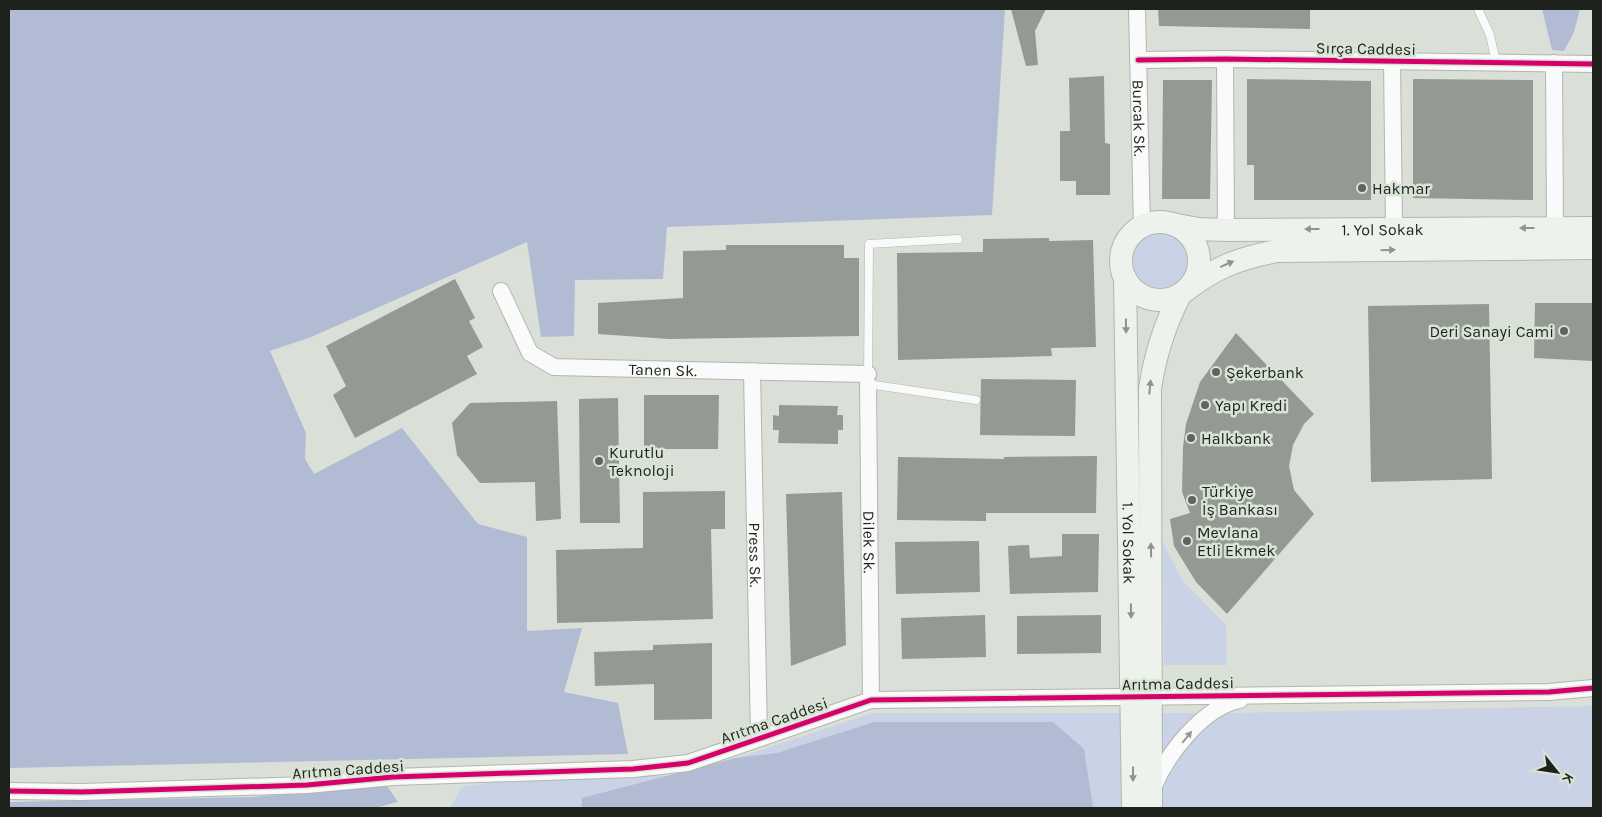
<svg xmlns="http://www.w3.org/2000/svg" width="1602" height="817" font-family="Karla,sans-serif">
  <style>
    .green { fill: #cad3e6 }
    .forest { fill: #b1bcd4 }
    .building { fill: #949993 }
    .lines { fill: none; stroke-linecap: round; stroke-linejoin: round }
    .service-casing { stroke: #b1b6af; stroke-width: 9 }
    .minor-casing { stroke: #b1b6af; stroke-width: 18 }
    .secondary-casing { stroke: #b1b6af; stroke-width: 24 }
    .service { stroke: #f9faf9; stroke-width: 8 }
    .minor { stroke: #f9faf9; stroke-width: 16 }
    .secondary { stroke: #eef2ed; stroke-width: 22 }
    .cycleway-casing { stroke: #d8e4d5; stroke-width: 8 }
    .cycleway { stroke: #d6006c; stroke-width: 5 }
    .oneway { fill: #90948f }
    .oneway2 { fill: #969996 }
    .poi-dot { fill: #60645e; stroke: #d8e4d5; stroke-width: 2 }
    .labels { text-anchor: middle; stroke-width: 5; stroke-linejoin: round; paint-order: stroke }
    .street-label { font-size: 16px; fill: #1e221d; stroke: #d8e4d5 }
    .poi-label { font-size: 16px; fill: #1e221d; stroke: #d8e4d5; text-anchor: start }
  </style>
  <rect width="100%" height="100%" fill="#dae0d8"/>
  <path class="green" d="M1132 260a28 28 0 1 1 56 0a28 28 0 1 1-56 0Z
    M1163,542l19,38 44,45 1,40h-63z
    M1593,706v102h-1143l12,-21 48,-8 176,-4 186,-62h357z"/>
  <path class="forest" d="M9,9h996l-13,206 -325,12 -4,52 -88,1 -1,56 -33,1 -14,-95 -216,95 -41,14 36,82 -1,26 9,15 88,-46 76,96 49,13v94l55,-3 -18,64 54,11 10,51 -619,14z
    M1542,9h38l-6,23 -10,19 -12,-1z
    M874,722h179l31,27 9,59h-511v-10l153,-40 42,-5z
    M387,786l11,16 -23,6h-366v-6l242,-5z"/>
  <path class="building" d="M1011,9h35l-11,22 3,34 -12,1z
    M1158,9h152v20l-151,-3z
    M1104,76l1,67 5,1v51h-34v-14h-16v-50h10l-1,-53z
    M1247,79l124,2v119h-117v-35h-7z
    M1413,79l120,1v120l-120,-2z
    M1163,80h49l-2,119h-48z
    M1049,238v3l44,-1 3,107 -45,1 1,8 -154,4 -1,-107 86,-1v-13z
    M726,245h118v13h15v78l-190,3 -71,-5v-31l85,-5v-47l43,-1z
    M455,279l20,39 -6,3 14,26 -16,9 10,18 -122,64 -22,-43 13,-9 -20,-40z
    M1535,303h58v58l-59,-3z
    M1489,304l3,175 -121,3 -3,-176z
    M1236,333l78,81 -10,10 -11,21 -4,21 5,24 20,24 -87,100 -31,-32 -22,-36 -4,-27 20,-6 -8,-21 1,-45 3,-23 14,-42z
    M981,379l95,1 -1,56 -95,-1z
    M644,395h75l-1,54h-74z
    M618,398l2,125h-40l-1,-124z
    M557,401l4,118 -25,2 -1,-39 -55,1 -23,-28 -5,-32 18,-20z
    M779,405l59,1 -1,9h6v15h-5v14l-60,-1 1,-13h-6v-15l6,1z
    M1097,456l-1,57h-110v8l-89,-1 1,-63 106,2v-2z
    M725,491v38h-14l2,90 -156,4 -1,-73 87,-2v-56z
    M842,492l4,153 -55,21 -5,-172z
    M1062,534h37l-1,58 -88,2 -2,-48 21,-1 1,13 32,-2z
    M979,541l1,51 -84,2 -1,-52z
    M985,615l1,42 -84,2 -1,-41z
    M1101,615v38l-84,1v-38z
    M712,643v76l-58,1v-36l-59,2 -1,-34 59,-2v-5z"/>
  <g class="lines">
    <g class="service-casing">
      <path id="service" d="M1478,9l12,26 6,27
        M958,239l-89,5 -1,140 108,16"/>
    </g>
    <g class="minor-casing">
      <g id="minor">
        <path id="s1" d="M1137,9l5,218"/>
        <path d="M1225,59l1,171"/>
        <path d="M1138,60l87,-1 368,5"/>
        <path d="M1392,61l2,167"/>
        <path d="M1554,63l1,165"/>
        <path id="s2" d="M501,291l29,62 24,14 314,7"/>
        <path id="s3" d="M752,371l7,367"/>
        <path id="s4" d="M868,384l3,316"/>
        <path d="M1153,788c14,-34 50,-81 87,-88"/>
        <path d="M9,791l73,1 225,-7 86,-8 240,-8 55,-6 183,-63 678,-8 44,-4"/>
      </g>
    </g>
    <g class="secondary-casing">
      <g id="secondary">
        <circle cx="1160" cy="261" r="39"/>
        <path id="s5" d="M1172,224l26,5 28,1 367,-2"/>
        <path id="s6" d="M1125,278l8,530"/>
        <path d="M1186,290c30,-23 54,-32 91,-39l316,-3"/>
        <path d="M1151,808l-1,-419c5,-34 14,-63 30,-94"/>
      </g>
    </g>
    <use href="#service" class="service"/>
    <use href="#minor" class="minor"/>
    <use href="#secondary" class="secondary"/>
    <g class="cycleway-casing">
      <path id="cycleway" d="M1138,60l87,-1 368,5
        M9,791l73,1 225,-7 86,-8 240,-8 55,-6 183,-63 678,-8 44,-4"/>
    </g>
    <use href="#cycleway" class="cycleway"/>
  </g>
  <defs><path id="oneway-solid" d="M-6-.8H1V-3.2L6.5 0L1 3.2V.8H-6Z" transform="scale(1.25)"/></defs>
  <g class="oneway">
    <use href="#oneway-solid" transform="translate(1527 228) rotate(180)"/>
    <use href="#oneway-solid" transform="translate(1312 229) rotate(180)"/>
    <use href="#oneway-solid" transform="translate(1388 250) rotate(-1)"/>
    <use href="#oneway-solid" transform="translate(1227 264) rotate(-24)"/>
    <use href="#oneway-solid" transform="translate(1126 326) rotate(89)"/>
    <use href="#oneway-solid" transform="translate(1150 387) rotate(-84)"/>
    <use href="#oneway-solid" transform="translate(1151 550) rotate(-91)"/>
    <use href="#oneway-solid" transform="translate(1131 611) rotate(89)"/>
    <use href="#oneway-solid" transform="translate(1133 774) rotate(90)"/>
  </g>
  <use class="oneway2" href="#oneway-solid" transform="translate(1187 737) rotate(-51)"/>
  <g class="poi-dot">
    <circle cx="1362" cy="188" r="5"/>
    <circle cx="1564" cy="331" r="5"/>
    <circle cx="1216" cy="372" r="5"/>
    <circle cx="1205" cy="405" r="5"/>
    <circle cx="1191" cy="438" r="5"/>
    <circle cx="599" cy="461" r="5"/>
    <circle cx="1192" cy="500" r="5"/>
    <circle cx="1187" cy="541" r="5"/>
  </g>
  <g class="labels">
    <g class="street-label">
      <text transform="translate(1366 48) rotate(1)" y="6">Sırça Caddesi</text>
      <text dy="6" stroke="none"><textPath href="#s1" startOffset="109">Burcak Sk.</textPath></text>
      <text dy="6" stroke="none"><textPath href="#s5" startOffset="211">1. Yol Sokak</textPath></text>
      <text dy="6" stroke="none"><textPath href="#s2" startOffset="205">Tanen Sk.</textPath></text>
      <text dy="6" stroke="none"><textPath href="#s4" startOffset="158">Dilek Sk.</textPath></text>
      <text dy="6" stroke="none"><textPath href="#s6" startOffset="265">1. Yol Sokak</textPath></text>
      <text dy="6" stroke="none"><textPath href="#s3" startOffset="184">Press Sk.</textPath></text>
      <text transform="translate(1178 683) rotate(-1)" y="6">Arıtma Caddesi</text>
      <text transform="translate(774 720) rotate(-19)" y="6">Arıtma Caddesi</text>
      <text transform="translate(348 769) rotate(-4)" y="6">Arıtma Caddesi</text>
    </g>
    <g class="poi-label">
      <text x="1372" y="194">Hakmar</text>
      <text x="1554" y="337" text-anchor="end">Deri Sanayi Cami</text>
      <text x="1226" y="378">Şekerbank</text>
      <text x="1215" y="411">Yapı Kredi</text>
      <text x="1201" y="444">Halkbank</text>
      <text x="609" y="458">Kurutlu<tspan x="609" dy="18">Teknoloji</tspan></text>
      <text x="1202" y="497">Türkiye<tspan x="1202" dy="18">İş Bankası</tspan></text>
      <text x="1197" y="538">Mevlana<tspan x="1197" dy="18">Etli Ekmek</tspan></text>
    </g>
  </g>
  <rect width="1602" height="817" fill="none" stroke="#1e221d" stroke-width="20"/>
  <g transform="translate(1557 772) rotate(120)" stroke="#d8e4d5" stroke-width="4" paint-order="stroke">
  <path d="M0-4L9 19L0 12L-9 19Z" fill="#1e221d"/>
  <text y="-8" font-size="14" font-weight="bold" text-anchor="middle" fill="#1e221d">K</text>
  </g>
</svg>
